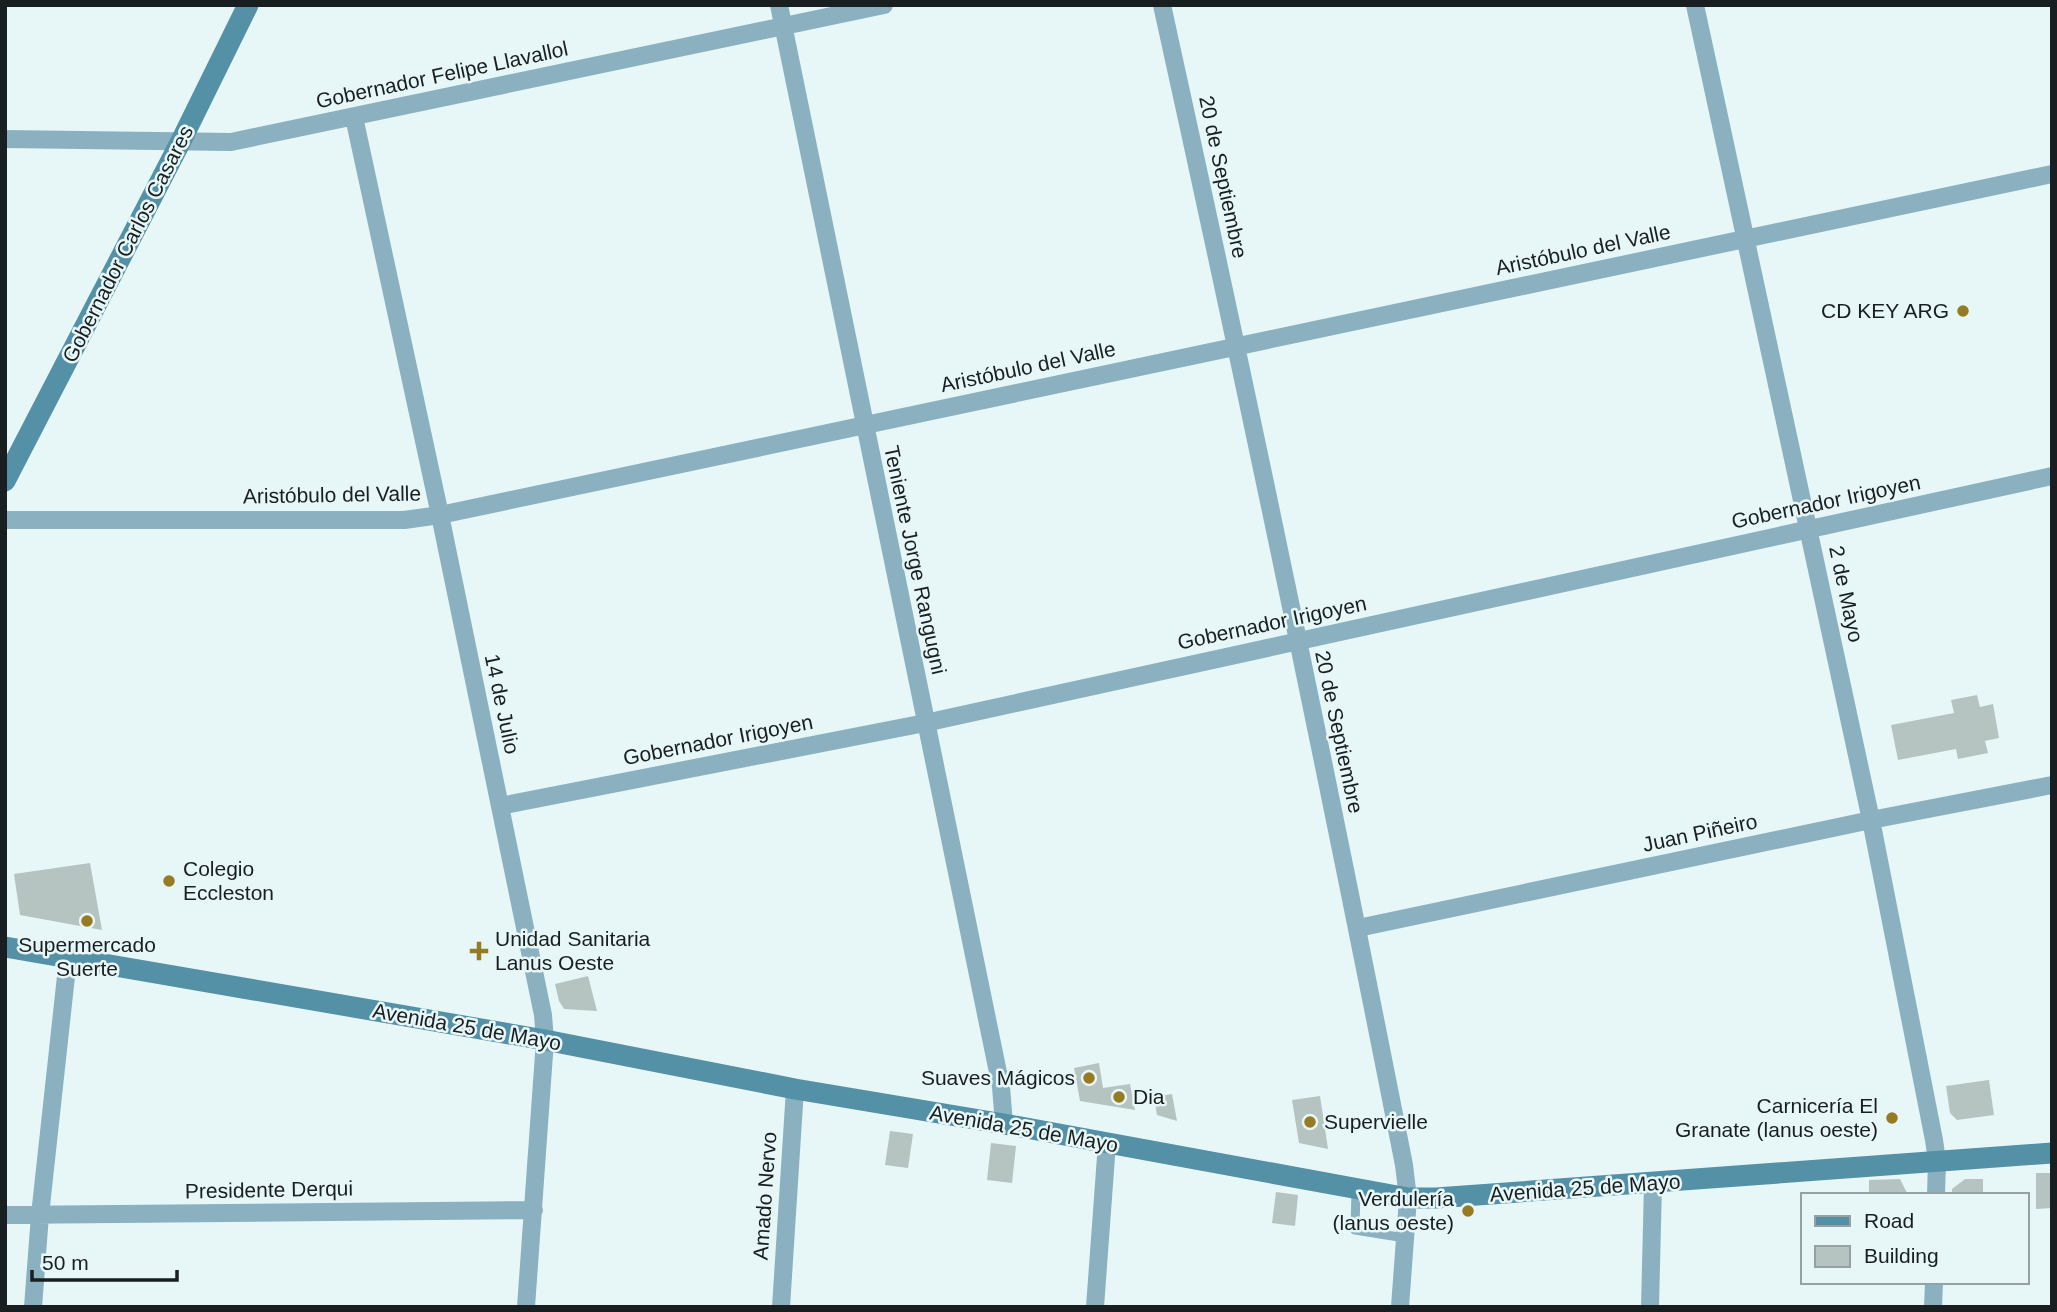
<svg xmlns="http://www.w3.org/2000/svg" width="2057" height="1312" font-family="Helvetica,sans-serif">
  <style>
    .building { fill: #b5c4c1 }
    .lines { fill: none; stroke-linecap: round; stroke-linejoin: round }
    .lane { stroke: #8bb1c0; stroke-width: 9 }
    .street { stroke: #8bb1c0; stroke-width: 18 }
    .secondary { stroke: #5490a6; stroke-width: 21 }
    .poi-dot { fill: #967b23; stroke: #e7f7f8; stroke-width: 2.5 }
    .labels { text-anchor: middle; stroke-width: 5; stroke-linejoin: round; paint-order: stroke }
    .street-label { font-size: 21px; fill: #191f20; stroke: #e7f7f8 }
    .poi-label { font-size: 21px; fill: #191f20; stroke: #e7f7f8; text-anchor: end }
  </style>
  <rect width="100%" height="100%" fill="#e7f7f8"/>
  <path class="building" d="M1977,695l3,12 13,-3 6,34 -14,3 3,12 -30,6 -2,-10 -58,11 -7,-35 63,-12 -3,-13z
    M90,863l12,67 -82,-15 -6,-41z
    M588,976l9,35 -33,-2 -5,-8 -4,-17z
    M1099,1063l4,25 27,-4 5,26 -55,-9 -6,-33z
    M1989,1080l5,35 -37,5 -7,-7 -4,-27z
    M1172,1094l5,27 -20,-6 -3,-18z
    M1320,1096l8,53 -29,-6 -7,-43z
    M890,1131l23,3 -5,34 -23,-3z
    M991,1143l25,3 -4,37 -25,-3z
    M2036,1173h16v35l-16,1z
    M1900,1179l8,16h-39v-15z
    M1965,1179h18v16h-31v-6z
    M1276,1192l22,3 -3,31 -23,-3z"/>
  <g class="lines">
    <path class="lane" d="M1356,1189l-1,41 50,8"/>
    <path class="street" d="M779,5l222,1082 3,37
      M1162,5c85,386 166,773 242,1160l4,33 -8,109
      M1695,5l176,815 63,320 3,21 -1,34
      M354,117l86,398 103,500 2,25 -19,267
      M5,139l226,3 653,-137
      M5,520h399l36,-5 1612,-341
      M500,806l425,-83 1127,-247
      M1358,928l513,-108 181,-35
      M5,1215l529,-5
      M33,1307l7,-92 28,-257
      M781,1307l14,-218
      M1095,1307l12,-164
      M1650,1307l3,-123
      M1933,1307l1,-25"/>
    <path class="secondary" d="M5,481l176,-340 67,-136
      M5,947l540,93 250,49 209,35 404,74h28l616,-45"/>
  </g>
  <g class="poi-dot">
    <circle cx="1963" cy="311" r="7"/>
    <circle cx="169" cy="881" r="7"/>
    <circle cx="87" cy="921" r="7"/>
    <path d="M475.5 940.5h7v7h7v7h-7v7h-7v-7h-7v-7h7z"/>
    <circle cx="1089" cy="1078" r="7"/>
    <circle cx="1119" cy="1097" r="7"/>
    <circle cx="1892" cy="1118" r="7"/>
    <circle cx="1310" cy="1122" r="7"/>
    <circle cx="1468" cy="1211" r="7"/>
  </g>
  <g class="labels">
    <g class="street-label">
      <text transform="translate(442 75) rotate(-12)" y="7">Gobernador Felipe Llavallol</text>
      <text transform="translate(1223 177) rotate(78)" y="7">20 de Septiembre</text>
      <text transform="translate(128 244) rotate(-63)" y="7">Gobernador Carlos Casares</text>
      <text transform="translate(1583 250) rotate(-12)" y="7">Aristóbulo del Valle</text>
      <text transform="translate(1028 367) rotate(-12)" y="7">Aristóbulo del Valle</text>
      <text transform="translate(332 495) rotate(-1)" y="7">Aristóbulo del Valle</text>
      <text transform="translate(1826 502) rotate(-12)" y="7">Gobernador Irigoyen</text>
      <text transform="translate(915 560) rotate(78)" y="7">Teniente Jorge Rangugni</text>
      <text transform="translate(1846 594) rotate(78)" y="7">2 de Mayo</text>
      <text transform="translate(1272 623) rotate(-12)" y="7">Gobernador Irigoyen</text>
      <text transform="translate(502 704) rotate(78)" y="7">14 de Julio</text>
      <text transform="translate(1339 732) rotate(78)" y="7">20 de Septiembre</text>
      <text transform="translate(718 740) rotate(-11)" y="7">Gobernador Irigoyen</text>
      <text transform="translate(1700 833) rotate(-12)" y="7">Juan Piñeiro</text>
      <text transform="translate(467 1027) rotate(10)" y="7">Avenida 25 de Mayo</text>
      <text transform="translate(1024 1129) rotate(10)" y="7">Avenida 25 de Mayo</text>
      <text transform="translate(1585 1188) rotate(-4)" y="7">Avenida 25 de Mayo</text>
      <text transform="translate(269 1190) rotate(-1)" y="7">Presidente Derqui</text>
      <text transform="translate(765 1196) rotate(-86)" y="7">Amado Nervo</text>
    </g>
    <g class="poi-label">
      <text x="1949" y="318">CD KEY ARG</text>
      <text x="183" y="876" text-anchor="start">Colegio<tspan x="183" dy="24">Eccleston</tspan></text>
      <text x="495" y="946" text-anchor="start">Unidad Sanitaria<tspan x="495" dy="24">Lanus Oeste</tspan></text>
      <text x="87" y="952" text-anchor="middle">Supermercado<tspan x="87" dy="24">Suerte</tspan></text>
      <text x="1075" y="1085">Suaves Mágicos</text>
      <text x="1133" y="1104" text-anchor="start">Dia</text>
      <text x="1878" y="1113">Carnicería El<tspan x="1878" dy="24">Granate (lanus oeste)</tspan></text>
      <text x="1324" y="1129" text-anchor="start">Supervielle</text>
      <text x="1454" y="1206">Verdulería<tspan x="1454" dy="24">(lanus oeste)</tspan></text>
    </g>
  </g>
  <rect width="2057" height="1312" fill="none" stroke="#191f20" stroke-width="14"/>
  <rect x="1801" y="1193" width="228" height="91" fill="#e7f7f8" stroke="#95a1a2" stroke-width="2"/>
  <rect x="1815" y="1216" width="35" height="10" fill="#5490a6" stroke="#95a1a2" stroke-width="2"/>
  <text x="1864" y="1228" font-size="21" fill="#191f20">Road</text>
  <rect x="1815" y="1246" width="35" height="21" fill="#b5c4c1" stroke="#95a1a2" stroke-width="2"/>
  <text x="1864" y="1263" font-size="21" fill="#191f20">Building</text>
  <path d="M32 1270v10h145v-10" fill="none" stroke="#191f20" stroke-width="3.5"/>
  <text x="42" y="1270" font-size="21" fill="#191f20" stroke="#e7f7f8" stroke-width="5" paint-order="stroke">50 m</text>
</svg>
